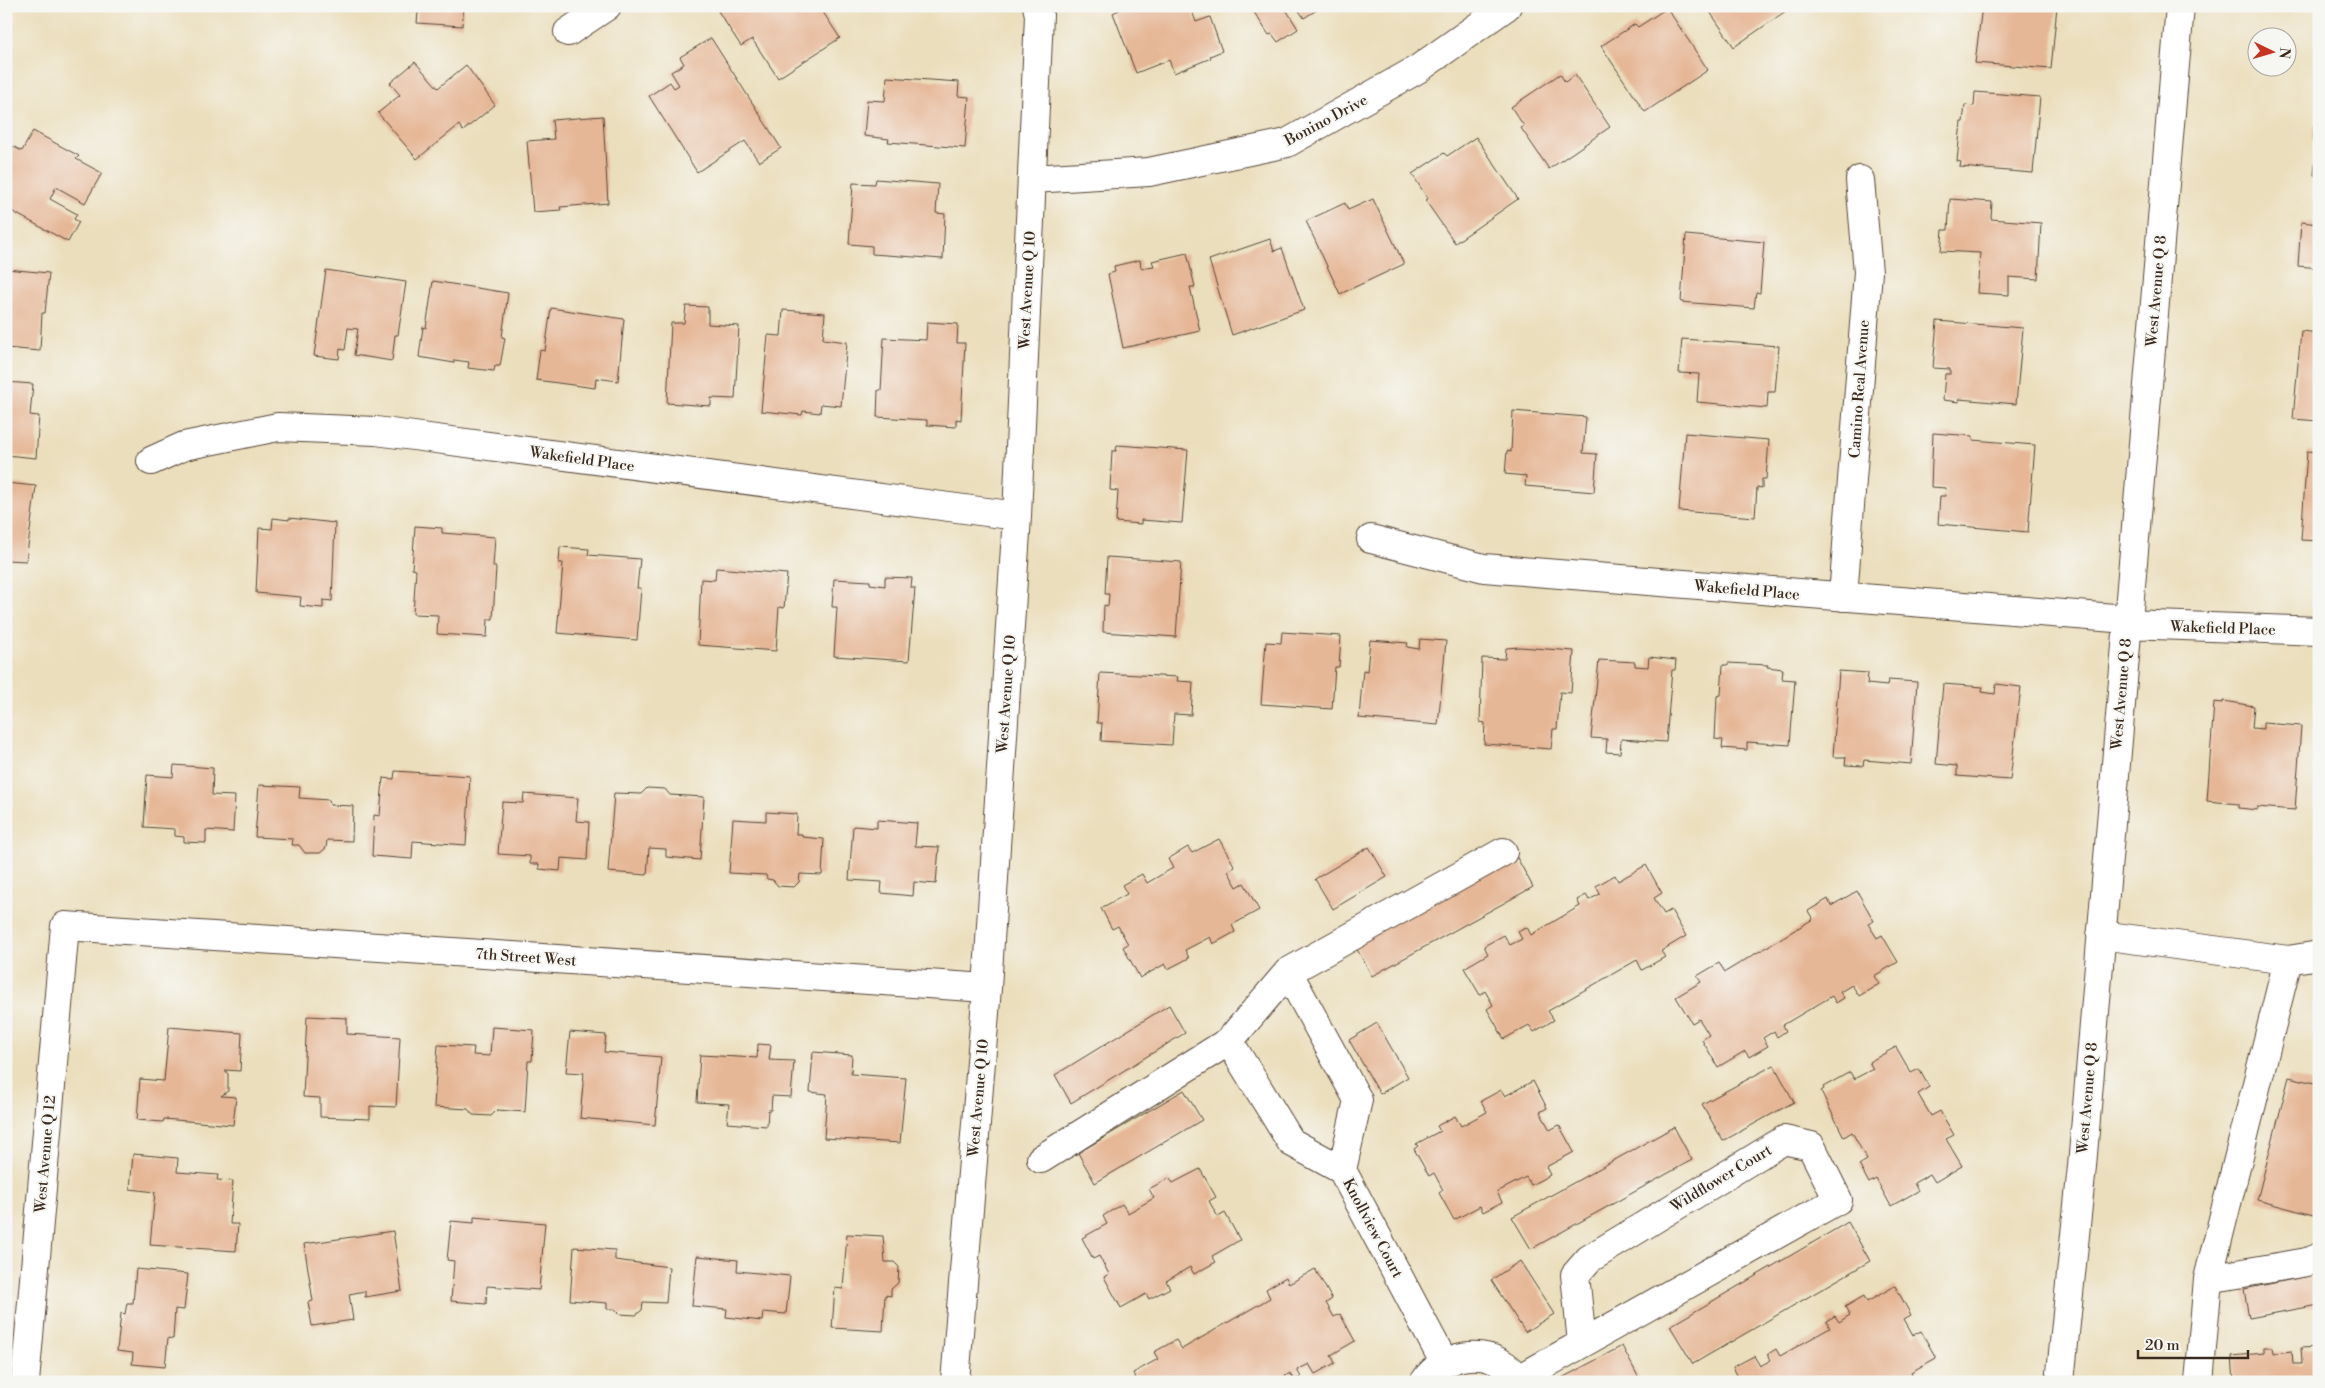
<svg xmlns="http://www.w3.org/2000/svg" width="2325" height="1388" font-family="'Libre Bodoni',serif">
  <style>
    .building { fill: #e6b797 }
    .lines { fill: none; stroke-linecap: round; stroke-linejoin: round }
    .minor-casing { stroke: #554536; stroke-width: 30 }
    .minor { stroke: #fff; stroke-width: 28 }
    .labels { text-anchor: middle; stroke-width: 4; stroke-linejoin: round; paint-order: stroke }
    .street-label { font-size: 15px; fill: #3b2a1e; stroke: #f6f6f2 }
  </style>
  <rect width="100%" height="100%" fill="#f6f6f2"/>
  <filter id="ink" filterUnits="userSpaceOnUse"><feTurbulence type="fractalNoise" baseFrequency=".02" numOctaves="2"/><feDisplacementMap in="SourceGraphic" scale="10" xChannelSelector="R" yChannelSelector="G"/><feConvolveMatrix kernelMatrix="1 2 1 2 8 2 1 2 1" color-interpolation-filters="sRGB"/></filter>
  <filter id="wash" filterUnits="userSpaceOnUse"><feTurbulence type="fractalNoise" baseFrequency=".0096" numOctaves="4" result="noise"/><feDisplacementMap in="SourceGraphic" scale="20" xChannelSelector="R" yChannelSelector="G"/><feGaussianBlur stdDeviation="1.12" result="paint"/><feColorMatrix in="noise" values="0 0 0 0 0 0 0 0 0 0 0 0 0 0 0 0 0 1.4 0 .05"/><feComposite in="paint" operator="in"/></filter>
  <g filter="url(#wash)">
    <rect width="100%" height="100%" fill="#ebdebc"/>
    <g id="blocks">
      <path class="building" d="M369,6h95l-2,20 -45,-3 1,-11z
        M725,6h94l21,32 -62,40 -26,-39 -11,7 -23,-35z
        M1117,6h73l6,16 14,-5 12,34 -12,5 1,2 -37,15 -5,-13 -33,13 -23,-60 6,-3z
        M1250,6h34l14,23 -20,13 -6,-8 -3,1z
        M1296,6h27l-19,12z
        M1706,6h87l-59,41z
        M1982,6h75l-6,63 -76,-6z
        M1667,8l41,62 -63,42 -44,-66 34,-22 3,3z
        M711,38l70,110 -22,14 -14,-21 -48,31 -48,-76 21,-14 4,6 5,-3 -8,-13 13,-8 -4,-7z
        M415,62l23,26 28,-23 29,40 -32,26 -4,-6 -42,34 -39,-46 22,-18 -10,-12z
        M1560,74l5,8 10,-7 35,52 -61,42 -28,-41 3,-2 -13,-19z
        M887,77l72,5 -1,14 11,1 -4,51 -77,-6 1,-3 -25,-3 3,-36 18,1z
        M1975,92l65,5 -7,76 -73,-6 1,-5 -4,-1 4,-39h2l2,-17 9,1z
        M603,116l5,87 -48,4 1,3 -28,2 -6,-71 27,-2 -2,-19z
        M2314,125h5v51l-5,-1 3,-32h-4z
        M33,131l46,25 -3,3 26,14 -17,30 -29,-16 -6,12 27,15 -3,5 5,3 -11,20 -62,-34v-65l16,8z
        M1476,137l42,62 -63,44 -30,-43 3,-1 -16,-25 32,-21 3,3z
        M876,179l62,5 -2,29 9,1 -2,45 -71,-5v-8l-23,-2 4,-61 22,1z
        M1373,199l31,65 -64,30 -34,-73 39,-18 3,7z
        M1950,199l42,3 -1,17 50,4 -3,56 -29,-2v18l-32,-2 3,-40 -39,-2 2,-21h5z
        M2301,222l18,2v44l-21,-2z
        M1686,235l78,7 -4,51 -4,-1 -2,16 -73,-6z
        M1270,239l4,12 8,-3 22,62 -72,25 -23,-75z
        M1187,253l8,34h-5l10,44 -77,17 -15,-74 7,-2 -1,-6 26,-6 1,8 13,-2 -2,-5z
        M6,269l43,4 -4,40h-3l-2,38 -34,-3z
        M326,270l80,12 -8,53h-3l-3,26 -38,-6 4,-26 -10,-1 -3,22 -5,-1 -1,10 -25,-3z
        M433,281l75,12 -6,44 3,1 -5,28h-5l-1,5 -26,-3 1,-6 -15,-2v3l-35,-6 4,-30 3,1z
        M686,306l22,1v17l31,2 -4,73 -24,-1v8l-44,-3 4,-80h13z
        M551,308l73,11 -6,62 -22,-3 -1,10 -59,-8 4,-30 5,1z
        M783,310l42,3 -2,26 24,3 -6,64 -20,-2 -1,9 -17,-2 -1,4 -41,-4 7,-76 13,1z
        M1937,321l86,7 -7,76 -57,-5v3l-16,-2 2,-26h5v-5l-17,-1z
        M927,322l31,2 -1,19h8l-4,77 -5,-1v8l-29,-2v-5l-50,-3 1,-27h3l3,-52 42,2z
        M2301,331l18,2v88l-26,-2z
        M1682,339l97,7 -4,46h-7l-1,16 -70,-6 2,-28 -20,-1z
        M6,382l27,2 -3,31 9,1 -3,42 -30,-3z
        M1513,411l73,6 -3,36 14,1 -3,38 -69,-6 1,-10 -21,-2 2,-23 4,1z
        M1685,433l84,7 -3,39h-4v9l-5,-1 -2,30 -76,-6z
        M1933,433l40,3v4l62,5 -7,87 -90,-8 2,-28h5l1,-8 -15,-1z
        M1117,445l71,5 -6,73 -41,-3v4l-25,-2 2,-31 -8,-1 2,-39h4z
        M2307,451l12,1v89l-18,-1z
        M6,483l30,3 -10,75 -20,-1z
        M273,518l16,2v-2l46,5 -3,78 -9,-1v8l-23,-2 1,-9 -45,-4 3,-65 13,1z
        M415,526l27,2v5l53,4 -2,30h3l-3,52h-5l-1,18 -50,-3 1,-19 -25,-1 3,-44 -4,-1z
        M560,547l29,2 -1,6 52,4 -3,29h4l-4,52 -80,-7 6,-70h-4z
        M1107,557l74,5 -5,75 -73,-5 1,-27 4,1 1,-12h-4z
        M716,568l71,6 -3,34 -5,-1 -3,44 -78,-6 3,-66 14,1z
        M885,577l27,1 -1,10h4l-6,73 -75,-5 3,-49h-5l2,-28 36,2v3l15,2z
        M1282,632l59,4 -2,31h-4l-3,42 -71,-5 5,-62 15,1z
        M1420,639l26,2 -8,84 -79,-7 4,-48 4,1 3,-31 38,3 -1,4 12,2z
        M1520,647l54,4 -3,42 -11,-1 -3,37h-4l-2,20 -67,-5 1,-21 -5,-1 2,-64 23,1 1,-11z
        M1649,657l27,3 -1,10h-3l-6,72 -45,-3 -1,14 -14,-1 1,-13 -16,-1 8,-78 36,2v4l13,1z
        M1728,663l40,2 -1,2 16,2 -1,10 13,1 -5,65 -43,-3v8l-25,-2 1,-8 -8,-1 2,-43 4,-1 2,-30h5z
        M1839,671l29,2 -1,11 20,2 1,-6 29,2 -6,82 -47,-4 -1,6 -18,-1 1,-8h-13z
        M1100,673l78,4 -1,4 16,1 -2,33 -17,-1 -2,31 -71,-4 1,-18h-5z
        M1943,684l40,3 -1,5 13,2 1,-10 25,3 -11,93 -53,-4v-10l-21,-2z
        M2223,701l31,5 -2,22 11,1v-6l38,3 -6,84 -38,-3v3l-18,-2v-4l-32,-3 7,-99 9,1z
        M174,765l39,3 -1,27 23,1 -2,36 -27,-2v13l-22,-1v-5l-9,-1v-7l-31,-2 3,-52 26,2z
        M395,771l75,5 -4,69 -53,-4 -1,18 -40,-3 2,-41 6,1 3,-38 11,1z
        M259,785l41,2 -1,11 30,2 1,5 23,1 -1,35 -25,-1 -1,8 -6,5h-15l-6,-8h-7l1,-6 -38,-2z
        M647,788l18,1 5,6 34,2 -4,63 -34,-3v-8l-17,-1 -2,27 -39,-3 6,-79 27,1z
        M524,794l54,4 -2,23 13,1 -2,38 -26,-2 -1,13 -21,-2v-5h-9v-8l-32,-2 4,-52 21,1z
        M766,812l31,2 -1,20h6v3l22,2 -2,36 -22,-1 -1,8 -5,5 -16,-1 -5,-6 -6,-1 -1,-4 -37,-2 4,-54 33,2z
        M877,820l40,3 -2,23 24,1 -3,37 -22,-2 -1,14 -32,-3 1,-11 -33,-2 4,-54 24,2z
        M1219,839l16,28 -7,4 9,16 7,-4 15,27 -27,15 3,7 -22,12 -3,-7 -25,13 4,8 -21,11 -3,-5 -25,14 -17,-31 5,-3 -10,-18 -6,3 -11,-21 26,-14 -5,-9 20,-11 5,9 26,-15 -5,-9 20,-12 4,6z
        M1369,847l18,30 -54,32 -18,-30z
        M1515,854l18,33 -161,89 -18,-32z
        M1646,865l16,28 -8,5 10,16 7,-4 15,26 -25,15 4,6 -23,13 -5,-10 -89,51 6,9 -20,12 -5,-7 -25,14 -17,-30 6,-4 -8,-14 -5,4 -16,-27 24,-14 -4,-8 20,-11 6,10 12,-6 -4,-7 9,-5 4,8 49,-29 -3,-6 9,-5 3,5 11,-6 -4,-8 19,-11 3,6z
        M1857,891l17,30 -6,3 9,14 5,-3 16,27 -24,14 5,8 -20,12 -7,-11 -12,7 4,6 -8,5 -4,-7 -49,29 3,6 -9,6 -3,-6 -11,7 5,8 -19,11 -4,-6 -27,16 -16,-27 7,-5 -10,-16 -7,4 -16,-26 25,-15 -4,-6 22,-13 6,9 88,-53 -5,-8 20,-12 3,7z
        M1169,1005l16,28 -114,70 -16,-28z
        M307,1016l40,2v16l53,3 -4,70 -26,-1v13l-50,-2v-19l-17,-1z
        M1377,1023l31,54 -28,17 -31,-54z
        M169,1027l73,6 -2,38 -15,-1 3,4v17l-7,5 15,1 -3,28 -69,-6 -1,3 -26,-2 3,-41 24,2z
        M492,1027l42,3 -2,31h-4l-3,51 -28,-2 -6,6 -18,-1 -5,-6 -34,-2 4,-62 36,2 -1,8 17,1z
        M570,1032l36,3 -2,17 57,5 -6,68 -75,-7 4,-45 -18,-1z
        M758,1044l13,1 -2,15 25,1 -3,36 -19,-1 -1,14h-3l-1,16 -40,-3 2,-19 -32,-2 3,-47 57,3z
        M1896,1047l15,26 8,-4 10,18 -11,7 13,22 9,-5 14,24 -8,4 16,27 -27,16 -5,-8 -16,9 4,8 -27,15 -15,-27 -7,4 -10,-18 8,-5 -15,-28 -8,5 -23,-46 3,-2 -1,-2 27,-15 4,7 19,-10 -4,-7z
        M813,1052l39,3 -1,19 55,4 -6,65 -76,-5 3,-44 -17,-2z
        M1774,1065l20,37 -71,39 -21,-37z
        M2289,1077l30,7 -2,132 -60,-16z
        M1533,1081l14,27 -7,4 10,18 9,-5 15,27 -28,15 4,8 -19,10 -5,-8 -29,15 5,10 -19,10 -3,-6 -26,14 -15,-27 4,-3 -9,-17 -5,3 -15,-27 4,-3 -2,-2 24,-13 -3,-5 18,-10 6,10 26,-14 -6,-11 20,-11 4,6z
        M1184,1090l18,30 -107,63 -17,-30z
        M1674,1127l18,33 -161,89 -19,-32z
        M133,1154l45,4 -1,14 41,3 -1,5 16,1 -3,43h8l-2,27 -86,-6 5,-53 -25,-3z
        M1200,1169l16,28 -7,4 9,16 7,-4 15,27 -28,16 4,6 -22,12 -4,-7 -24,14 4,7 -21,11 -3,-5 -25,14 -17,-31 5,-3 -10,-18 -6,3 -11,-21 25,-14 -4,-8 19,-12 6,9 26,-15 -5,-9 20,-11 4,5z
        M474,1217l71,6 -6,67 -52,-4 -1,18 -35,-3 3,-40 -7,-1 4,-39 23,2z
        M1848,1222l22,39 -177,103 -23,-38z
        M393,1231l9,60 -37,6v-6l-16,3 4,26 -41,6 -4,-24 5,-1 -9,-57z
        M847,1234l36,2 2,26h9l5,5 -1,16 -7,6v7l-6,-1 -2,36 -51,-3 3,-40 8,1z
        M574,1247l41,3v10l54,7 -3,36 -23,-1 -1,8 -6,5 -16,-1 -5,-5h-8v-6l-37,-3z
        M697,1256l41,4 -1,11 53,5 -4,38 -23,-2 -1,9 -36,-4 1,-8 -35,-3z
        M1520,1261l34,53 -29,18 -34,-52z
        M136,1269l52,5 -4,36 -9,-1 -2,30 -5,-1 -3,29 -33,-3 1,-11 -16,-2 4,-38 4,1 2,-11h6z
        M1315,1269l17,30 -6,4 8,14 6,-3 15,27 -24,14 4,8 -20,11 -6,-10 -12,6 4,7 -6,3 -5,-7 -14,9h-138l-5,-9 25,-14 -4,-7 22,-12 6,9 88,-51 -4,-9 20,-12 3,7z
        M2319,1274v31l-70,13 -5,-29z
        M1895,1286l16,29 -7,4 9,16 8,-4 15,27 -25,14 3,7 -5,3h-183l11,-7 -4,-8 21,-11 6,10 11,-6 -3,-6 8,-5 4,7 50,-28 -4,-7 9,-5 4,6 11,-7 -5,-8 19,-11 3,6z
        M1622,1346l19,36h-80l-1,-3z
        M2264,1347h9l1,6 18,-2 1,13h9l-1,-16 18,-1v35h-85l-2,-26 32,-3z"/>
    </g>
  </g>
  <g filter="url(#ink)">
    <use href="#blocks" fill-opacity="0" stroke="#554536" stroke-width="1"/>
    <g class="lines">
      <g class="minor-casing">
        <path id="minor" d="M568,32l39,-26
          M1032,179l117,-7 138,-29 131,-74 89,-63
          M151,461l33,-15 94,-19 98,4 641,85
          M1371,539l113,29 643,51
          M1843,597l25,-325 -8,-92
          M2127,624l192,7
          M2101,935l187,25
          M1288,972l70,128 -16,70
          M1041,1159l188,-118
          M2208,1279l99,-17 12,-5
          M1444,1362l-102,-192 -51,-28 -62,-101 59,-69 215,-120
          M1519,1379l319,-179 -27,-54 -27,-6 -195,119 -14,16 7,68
          M25,1382l40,-456 922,62
          M955,1382l32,-394 30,-472 22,-501 -2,-9
          M1424,1382c22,-33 75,-37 96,0
          M2060,1382l22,-216 98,-1160
          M2199,1382l9,-103 80,-319 31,-5"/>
      </g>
      <use href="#minor" class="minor"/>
    </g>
  </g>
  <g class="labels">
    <g class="street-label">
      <text transform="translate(1326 120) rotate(-28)" y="5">Bonino Drive</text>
      <text transform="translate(1027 290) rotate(-87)" y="5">West Avenue Q 10</text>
      <text transform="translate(2156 291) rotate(-85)" y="5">West Avenue Q 8</text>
      <text transform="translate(1859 389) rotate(-86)" y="5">Camino Real Avenue</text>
      <text transform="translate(582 459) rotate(8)" y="5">Wakefield Place</text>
      <text transform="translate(1747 590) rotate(5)" y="5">Wakefield Place</text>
      <text transform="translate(2223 628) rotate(2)" y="5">Wakefield Place</text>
      <text transform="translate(1006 694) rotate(-86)" y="5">West Avenue Q 10</text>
      <text transform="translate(2121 694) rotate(-85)" y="5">West Avenue Q 8</text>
      <text transform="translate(526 957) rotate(4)" y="5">7th Street West</text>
      <text transform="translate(978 1098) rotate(-85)" y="5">West Avenue Q 10</text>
      <text transform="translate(2087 1098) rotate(-85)" y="5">West Avenue Q 8</text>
      <text transform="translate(45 1154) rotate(-85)" y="5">West Avenue Q 12</text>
      <text transform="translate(1721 1178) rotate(-31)" y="5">Wildflower Court</text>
      <text transform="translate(1373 1228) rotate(62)" y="5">Knollview Court</text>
    </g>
  </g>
  <rect width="2325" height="1388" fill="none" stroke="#f6f6f2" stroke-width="25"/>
  <g transform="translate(2272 52) rotate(95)"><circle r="24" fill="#f6f6f2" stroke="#aba49d"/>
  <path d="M0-4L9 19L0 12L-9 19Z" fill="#c8321e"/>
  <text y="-8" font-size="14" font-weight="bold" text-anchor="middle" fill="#3b2a1e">N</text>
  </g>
  <path d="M2138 1350v8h110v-8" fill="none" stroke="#3b2a1e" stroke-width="2.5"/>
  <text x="2145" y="1350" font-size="15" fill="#3b2a1e" stroke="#f6f6f2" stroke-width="4" paint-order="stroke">20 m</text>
</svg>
